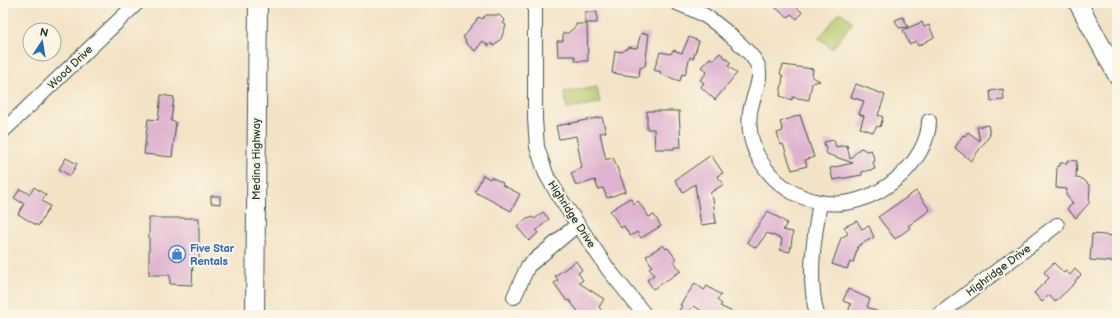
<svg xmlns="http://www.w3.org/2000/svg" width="1120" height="318" font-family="'Balsamiq Sans',sans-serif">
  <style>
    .green { fill: #b4c86b; stroke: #6a8250 }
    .building { fill: #dfb3d0 }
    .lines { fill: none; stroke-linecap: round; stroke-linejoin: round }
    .minor-casing { stroke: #3f564a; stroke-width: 16 }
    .major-casing { stroke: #3f564a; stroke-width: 20 }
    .minor { stroke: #fff; stroke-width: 14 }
    .major { stroke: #fff; stroke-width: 18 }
    .labels { text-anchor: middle; stroke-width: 4; stroke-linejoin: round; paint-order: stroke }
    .street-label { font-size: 11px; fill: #1f3d34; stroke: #fcf5e5 }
    .shop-label { font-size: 11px; font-weight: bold; fill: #366cbe; stroke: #fcf5e5; text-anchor: start }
  </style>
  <rect width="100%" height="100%" fill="#fcf5e5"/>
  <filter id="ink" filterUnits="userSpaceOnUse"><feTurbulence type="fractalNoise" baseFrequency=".025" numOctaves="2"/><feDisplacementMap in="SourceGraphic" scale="8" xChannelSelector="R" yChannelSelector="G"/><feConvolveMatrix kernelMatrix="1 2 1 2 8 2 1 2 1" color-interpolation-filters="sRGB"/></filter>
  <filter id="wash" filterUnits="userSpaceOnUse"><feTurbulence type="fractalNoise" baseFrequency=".012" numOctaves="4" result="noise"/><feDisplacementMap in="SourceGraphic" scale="16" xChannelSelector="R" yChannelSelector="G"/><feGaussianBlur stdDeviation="0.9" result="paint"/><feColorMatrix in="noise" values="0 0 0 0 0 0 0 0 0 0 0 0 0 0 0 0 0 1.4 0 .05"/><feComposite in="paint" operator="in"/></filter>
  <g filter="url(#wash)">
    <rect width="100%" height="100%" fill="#f3e3c6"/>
    <path class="green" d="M840,12l13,10 -21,27 -13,-11z
      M597,87l3,16 -33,5 -3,-16z"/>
    <g id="blocks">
      <path class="building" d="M770,3h31l-4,5 5,4 -5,7 -6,-5 -3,4z
        M585,12h12v11h-12z
        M486,15h13l6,6 -2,2 3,2 -5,14 -7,7 -3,-3 -2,3 -6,-5 -8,10 -10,-9 1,-2 -3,-3 16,-20 3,2z
        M903,17l5,10 -9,1 -4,-8z
        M922,22l2,5 5,-2 5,12 -16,9 -2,-5 -7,3 -6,-14z
        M576,24h11l1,37h-13v-5h-17l-1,-15h6v-8h5l8,-7z
        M641,33l8,1 -4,32 -5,2 -1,9 -27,-4 3,-22 7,1 7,-5 8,1z
        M689,37l10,4 -6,18 -3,-2 -5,18 -3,-1 -2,7 -20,-7 1,-2 -7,-2 6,-18 11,2 2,-4 9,3z
        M720,53l11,10 -3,3 9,7 -22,27 -14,-13 3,-4 -4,-3 7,-8 -6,-5 9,-9 3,2z
        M783,65l30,4 -1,8 8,4 -8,2 -3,17 -17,-3v3l-12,-4 3,-20 -3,-2z
        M856,84l29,11 -7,20 5,2 -3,10 -3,-1 -4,6 -13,-4 4,-12 -5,-2 5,-13 -13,-4z
        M1003,89l1,11 -13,1 -1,-10z
        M161,95l13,2 -3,24 5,1 -4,35 -28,-3 4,-35 10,1z
        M647,111h32l2,36h-7v2h-19l-1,-20h-7z
        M800,115l14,42 -9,3 2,6 -15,4 -9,-26 -2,1 -4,-12 6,-2 -3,-9z
        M602,117l4,15 -6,1 6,27 7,-3 13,34 -19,7 -4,-10 -5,1 -3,-9 -19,6 -5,-13 11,-5 -6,-32 -17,3 -3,-13z
        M988,125l2,10 -19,26 -16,-13 8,-13 2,1 3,-4 12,9 -3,-14z
        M834,140l2,7 11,-2 3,14 9,-10 3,-1 4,3 5,-1 4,11 -2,1 2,7 -13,3v3l-29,5 -3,-12 23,-5 -26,-9 -3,-12z
        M711,155l12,18 -6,3 7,8 -14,9 3,6 3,24 -15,2 -6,-41 -12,8 -8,-12z
        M66,158l11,6 -7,12 -11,-7z
        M1067,160l10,1 -1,17 7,1 7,7 -1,17 -13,15 -9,-9 6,-6 -7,-8 1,-6 -11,-1 1,-22h3v-3h7z
        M483,175l7,4 1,-2 12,6 -1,2 18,9 -9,17 -36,-19z
        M34,187l12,8 -4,6 8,5 -12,20 -20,-12 6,-10 -10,-6 6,-9 10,5z
        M916,191l14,19 -22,16 2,2 -15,11 -17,-22z
        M211,196h9v8l-9,-1z
        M630,198l4,6 4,-3 11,16 5,-2 7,11 -20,12 -4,-6 -7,4 -6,-10 -3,2 -11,-17z
        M768,211l19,12 -4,7 10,2 -3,20 -10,-2 2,-11 -15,-6 -11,15 -9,-6z
        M543,212l6,7 -13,12 2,2 -9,8 -12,-14 11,-10 1,2 3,-2 3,2z
        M149,218h50v40l-1,2h-5l-1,25 -22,-1v-9h-21z
        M857,221l5,8 7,-3 5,11 -16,9 -5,17 -3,-1 -3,7 -15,-5 9,-26 7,-4 -4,-7z
        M1092,234l23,2 -2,26 -23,-2z
        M663,245l3,4 2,-1 8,11 -2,1 2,5 5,6 -28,18 -6,-9 7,-5 -5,-7 3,-2 -6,-10z
        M576,261l6,9 -4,3 5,7 -4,3 25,16 -5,8 6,8h-24l-12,-15 -2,1 -13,-18 4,-3 -3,-4z
        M1054,263l10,10 2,-2 4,4 5,-6 6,6 -6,6 1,1 -21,20 -6,-7 -7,7 -8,-9 15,-15 -5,-6z
        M695,283l9,7 3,-4 14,9 -4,5 5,4 -2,2 19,9h-31l-14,-9 -9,8 -6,-4 3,-4 -2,-1z
        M848,289l22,10 -3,8 18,8h-38l4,-11 -8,-3z"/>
    </g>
  </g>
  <g filter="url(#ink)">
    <use href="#blocks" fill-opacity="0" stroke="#3f564a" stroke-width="1"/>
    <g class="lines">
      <g class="minor-casing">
        <path id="minor" d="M535,3v116l2,28 9,27 14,24 48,71 37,46
          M677,3c10,4 21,8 30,14 12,8 42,33 49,45 9,14 -4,35 -6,50 -5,42 25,79 65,89 31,8 61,-4 84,-24 16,-14 30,-35 30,-56
          M3,131l134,-128
          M514,297l14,-31 49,-41
          M817,315c-10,-38 -3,-75 3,-113
          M939,315l118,-90"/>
      </g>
      <g class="major-casing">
        <path id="major" d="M1078,3l39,72
          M255,315l3,-312"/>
      </g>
      <use href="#minor" class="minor"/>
      <use href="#major" class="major"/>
    </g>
  </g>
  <defs>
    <g id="shop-ring" transform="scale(0.9)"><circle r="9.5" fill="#fcf5e5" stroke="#3f7fe0" stroke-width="1.5"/><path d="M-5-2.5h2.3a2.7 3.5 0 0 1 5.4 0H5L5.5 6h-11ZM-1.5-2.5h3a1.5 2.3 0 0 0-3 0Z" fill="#3f7fe0"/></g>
  </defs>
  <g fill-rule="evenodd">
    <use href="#shop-ring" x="177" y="254"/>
  </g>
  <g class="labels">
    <g class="street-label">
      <text transform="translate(70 67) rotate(-44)" y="4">Wood Drive</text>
      <text transform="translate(256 159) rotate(-90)" y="4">Medina Highway</text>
      <text transform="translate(572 214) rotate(57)" y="4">Highridge Drive</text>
      <text transform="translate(998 270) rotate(-37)" y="4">Highridge Drive</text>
    </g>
    <g class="shop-label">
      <text x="190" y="252">Five Star<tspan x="190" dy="13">Rentals</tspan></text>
    </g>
  </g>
  <rect width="1120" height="318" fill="none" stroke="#fcf5e5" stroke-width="16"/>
  <g transform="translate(42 42) rotate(12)"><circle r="19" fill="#fcf5e5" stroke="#a4ab9e"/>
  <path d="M0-3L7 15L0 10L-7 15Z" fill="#1f6fb2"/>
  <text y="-6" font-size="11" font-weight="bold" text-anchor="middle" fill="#1f3d34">N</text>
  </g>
</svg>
